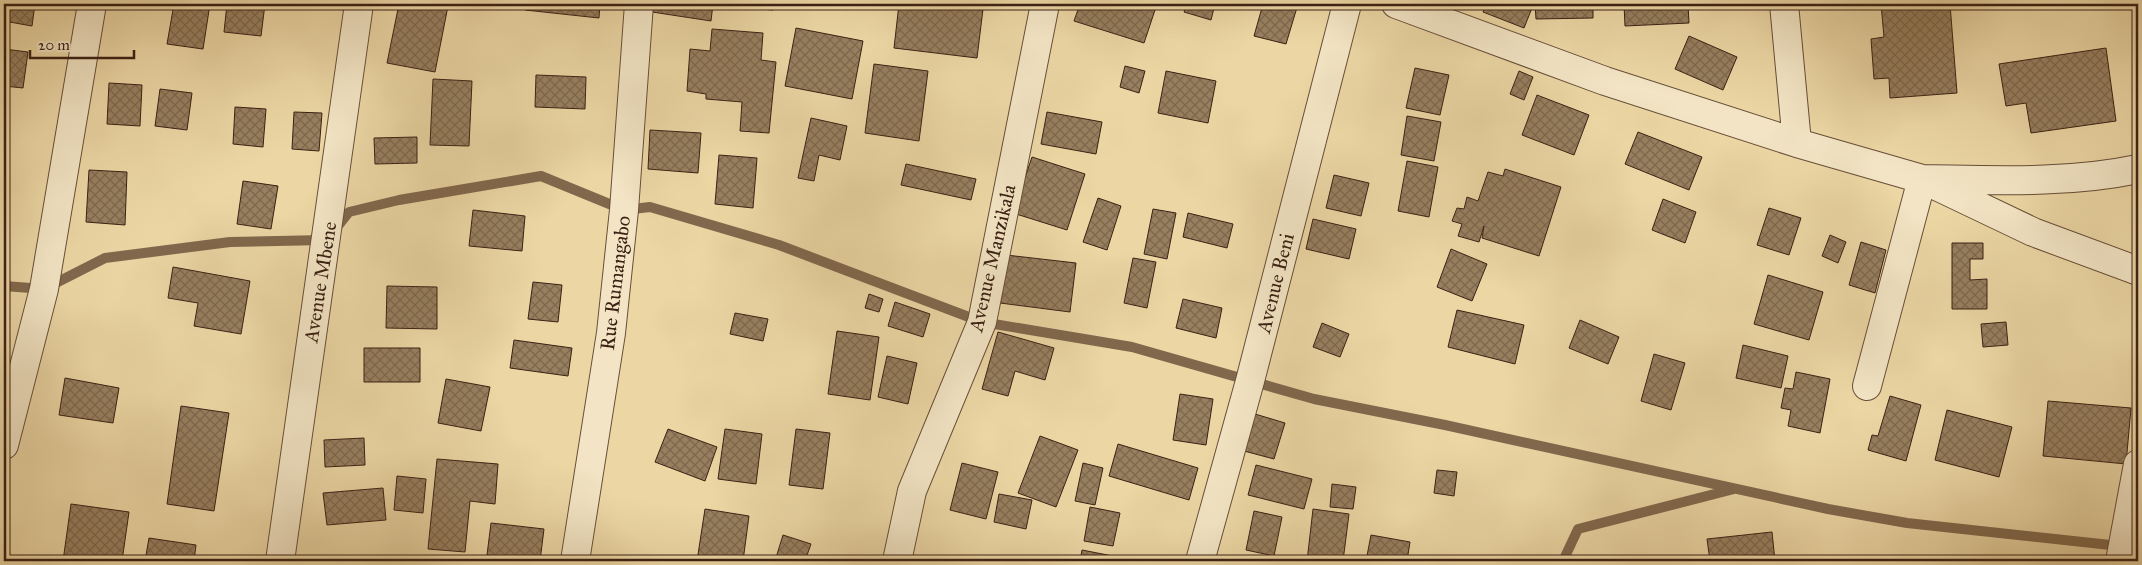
<svg xmlns="http://www.w3.org/2000/svg" width="2142" height="565" font-family="'IM FELL Great Primer',serif">
  <style>
    .lines { fill: none; stroke-linecap: round; stroke-linejoin: round }
    .stream { stroke: #81684d; stroke-width: 10 }
    .building { fill: url(#building-cross-hatch); stroke: #3b2114 }
    .minor-casing { stroke: #674e38; stroke-width: 30 }
    .minor { stroke: #f2e4c4; stroke-width: 28 }
    .labels { text-anchor: middle; stroke-width: 4; stroke-linejoin: round; paint-order: stroke }
    .street-label { font-size: 20px; fill: #3b2114; stroke: #f2e4c4 }
  </style>
  <defs>
    <pattern id="building-cross-hatch" width="8" height="8" patternUnits="userSpaceOnUse" patternTransform="scale(1.25)"><rect width="8" height="8" fill="#977f5f"/><path d="M0 0l8 8M0 8l8-8" fill="none" stroke="#7c684d"/></pattern>
  </defs>
  <rect width="100%" height="100%" fill="#ebd6a4"/>
  <filter id="stains"><feTurbulence type="fractalNoise" baseFrequency=".004" numOctaves="4"/><feColorMatrix values="0 0 0 0 .2 0 0 0 0 .09 0 0 0 0 .02 0 0 0 .5 -.17"/></filter>
  <radialGradient id="worn" r=".72"><stop offset=".6" stop-color="#630" stop-opacity="0"/><stop offset="1" stop-color="#630" stop-opacity=".3"/></radialGradient>
  <g class="lines">
    <path class="stream" d="M334,231l15,-19 50,-12 142,-24 83,34 26,-3 129,38 203,77 150,25 182,52 131,26 383,84 79,14 231,25
      M4,286l40,3 61,-31 125,-16 94,-2
      M1563,561l15,-32 156,-40"/>
  </g>
  <path class="building" d="M4,4h31l-3,22 -28,-5z
    M174,4h36l-7,45 -36,-5z
    M227,4h38l-4,32 -37,-4z
    M399,4h39l10,2 -13,66 -48,-9z
    M526,4h74l-1,14 -74,-8z
    M653,4h60l-2,17 -59,-9z
    M738,4h36l-1,6 -35,-3z
    M899,4h39l45,5 -6,49 -83,-10z
    M1080,4h77l-13,39 -70,-22z
    M1187,4h28l-4,16 -27,-8z
    M1263,4h35l-12,40 -32,-8z
    M1486,4h35l11,4 -8,20 -41,-16z
    M1535,4h58v14l-57,1z
    M1624,4h64l1,19 -64,3z
    M1881,4h69l7,89 -67,5 -1,-20 -15,1 -3,-40 13,-2z
    M796,28l67,13 -11,58 -67,-13z
    M712,29l51,4 -2,27 15,2 -7,71 -29,-2 2,-29 -36,-3v-5l-19,-3 3,-42 20,2z
    M1689,36l48,21 -14,33 -48,-21z
    M2106,48l10,73 -85,12 -5,-30 -20,3 -7,-42z
    M4,49l24,3 -5,36 -19,-2z
    M874,64l54,7 -9,70 -54,-8z
    M1125,66l20,5 -6,22 -19,-6z
    M1415,68l34,7 -9,40 -34,-7z
    M1166,71l50,10 -8,42 -50,-10z
    M1519,71l14,6 -9,23 -14,-6z
    M536,75l50,2 -1,32 -50,-2z
    M433,79l39,2 -3,65 -39,-1z
    M109,83l33,2 -2,41 -33,-2z
    M160,89l32,4 -5,37 -32,-4z
    M1537,95l52,20 -15,40 -52,-20z
    M235,107l31,2 -3,38 -30,-3z
    M294,112l28,1 -3,38 -27,-2z
    M1047,112l55,10 -6,32 -55,-10z
    M1407,116l34,6 -7,39 -33,-6z
    M811,118l36,8 -7,34 -21,-5 -5,26 -16,-3z
    M650,130l51,3 -3,40 -50,-4z
    M1638,132l64,25 -13,33 -64,-26z
    M417,137v26l-42,1 -1,-26z
    M719,155l38,3 -4,50 -38,-4z
    M1032,157l53,17 -18,56 -54,-17z
    M1407,161l31,6 -9,50 -31,-6z
    M906,164l70,15 -5,21 -70,-15z
    M1505,169l56,18 -22,69 -57,-18 2,-12 -5,16 -21,-6 4,-12 -10,-3 5,-13 7,1 3,-12 11,4 10,-29 15,4z
    M89,170l38,2 -2,53 -39,-3z
    M1334,175l35,8 -8,33 -35,-8z
    M243,181l35,5 -7,43 -34,-5z
    M1098,198l23,8 -14,44 -24,-8z
    M1663,199l33,13 -11,31 -33,-13z
    M1769,208l32,10 -12,37 -32,-10z
    M1153,209l23,4 -9,46 -23,-5z
    M473,210l52,6 -3,35 -53,-5z
    M1188,213l45,11 -6,24 -44,-11z
    M1313,219l43,10 -7,30 -43,-10z
    M1830,235l16,7 -8,21 -16,-7z
    M1861,242l25,8 -11,43 -26,-8z
    M1952,243h31v16h-13v21l17,-1v30h-35z
    M1451,249l36,15 -15,37 -35,-14z
    M1006,255l70,8 -6,49 -70,-9z
    M1133,258l23,4 -9,46 -23,-5z
    M173,267l77,14 -9,53 -47,-8 4,-23 -30,-5z
    M1768,275l55,17 -14,48 -55,-16z
    M533,282l29,3 -4,37 -30,-3z
    M387,286l50,1v42l-51,-1z
    M869,294l14,5 -4,13 -14,-4z
    M1183,299l39,9 -6,30 -40,-10z
    M895,302l35,12 -7,23 -35,-11z
    M1457,310l67,15 -9,39 -67,-17z
    M735,313l33,6 -5,22 -33,-7z
    M1580,320l39,17 -11,27 -39,-16z
    M2006,322l2,23 -25,2 -2,-23z
    M1322,323l27,11 -9,23 -27,-10z
    M837,331l42,6 -9,63 -42,-6z
    M998,332l56,16 -9,32 -30,-9 -7,25 -26,-7z
    M514,340l58,8 -4,28 -58,-8z
    M1743,345l45,11 -7,32 -45,-10z
    M364,348h56v34h-56z
    M1654,354l31,9 -14,47 -30,-9z
    M887,356l30,7 -9,41 -30,-7z
    M1796,372l34,7 -10,54 -32,-7 3,-16 -10,-2 4,-20 8,1z
    M65,378l54,10 -6,35 -54,-8z
    M446,379l44,8 -9,44 -43,-8z
    M1180,394l33,5 -7,46 -33,-5z
    M1890,396l31,9 -15,56 -38,-11 4,-15 6,1z
    M2048,401l83,7 -5,56 -83,-8z
    M181,406l48,7 -15,98 -47,-7z
    M1947,410l65,17 -13,50 -64,-17z
    M1255,414l30,9 -11,36 -30,-8z
    M668,429l49,18 -12,34 -50,-19z
    M725,429l37,5 -6,50 -38,-5z
    M796,429l34,4 -7,56 -34,-4z
    M1040,436l38,14 -22,57 -38,-14z
    M364,438l1,27 -40,2 -1,-27z
    M1118,444l80,24 -9,32 -80,-24z
    M437,459l61,5 -3,40 -25,-3 -5,51 -37,-3z
    M962,463l36,9 -12,47 -36,-9z
    M1083,463l20,5 -8,37 -20,-4z
    M1256,465l56,14 -8,30 -56,-14z
    M1437,470l20,2 -3,24 -20,-3z
    M397,476l29,3 -3,34 -29,-3z
    M1332,484l24,3 -3,22 -23,-2z
    M383,488l3,32 -59,5 -4,-32z
    M999,494l33,6 -6,29 -32,-7z
    M71,504l58,8 -7,49h-59z
    M1090,507l30,6 -7,33 -29,-5z
    M705,509l44,7 -6,45h-46z
    M1313,509l36,5 -6,47h-36z
    M1254,511l28,6 -8,39 -28,-6z
    M491,523l53,6 -4,32 -53,-6z
    M1772,532l3,29h-65l-3,-22z
    M783,535l28,9 -6,17h-30z
    M1371,535l39,7 -3,19h-41z
    M149,538l47,7 -2,16h-49z
    M1082,550l41,8 -1,3h-42z"/>
  <g class="lines">
    <g class="minor-casing">
      <path id="minor" d="M1396,4l209,77 192,62
        M1784,4l13,139 125,36 111,53 105,39
        M1867,386l55,-207c71,1 145,5 216,-10
        M4,445l40,-156 48,-285
        M280,561l79,-557
        M575,561l36,-228 13,-123 15,-206
        M897,561l15,-70 70,-169 63,-318
        M1200,561l50,-180 97,-377
        M2120,561l18,-97"/>
    </g>
    <use href="#minor" class="minor"/>
  </g>
  <g class="labels">
    <g class="street-label">
      <text transform="translate(992 258) rotate(-77)" y="7">Avenue Manzikala</text>
      <text transform="translate(320 282) rotate(-81)" y="7">Avenue Mbene</text>
      <text transform="translate(615 283) rotate(-83)" y="7">Rue Rumangabo</text>
      <text transform="translate(1275 283) rotate(-76)" y="7">Avenue Beni</text>
    </g>
  </g>
  <rect width="2142" height="565" fill="none" stroke="#ebd6a4" stroke-width="20"/>
  <rect x="5" y="5" width="2132" height="555" fill="none" stroke="#3b2114" stroke-width="2.5"/>
  <rect x="10" y="10" width="2122" height="545" fill="none" stroke="#3b2114"/>
  <path d="M30 50v8h104v-8" fill="none" stroke="#3b2114" stroke-width="2.5"/>
  <text x="38" y="50" font-size="15" fill="#3b2114" stroke="#f2e4c4" stroke-width="4" paint-order="stroke">20 m</text>
  <rect width="100%" height="100%" filter="url(#stains)"/>
  <rect width="100%" height="100%" fill="url(#worn)"/>
</svg>
